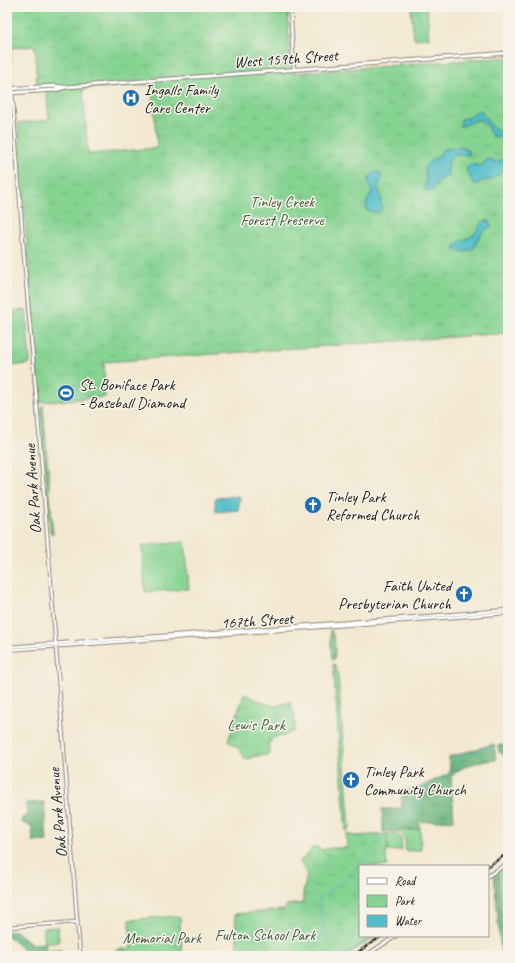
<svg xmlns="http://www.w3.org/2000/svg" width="515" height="963" font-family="Caveat,sans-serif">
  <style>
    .grass { fill: #86d392; stroke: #517857 }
    .forest { fill: url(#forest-crowns); stroke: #44684c }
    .park { fill: url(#park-tufts); stroke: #517857; fill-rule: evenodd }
    .water { fill: #50bdc9; stroke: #366c72 }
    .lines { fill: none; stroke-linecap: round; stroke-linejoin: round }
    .stream { stroke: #50bdc9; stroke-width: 1 }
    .secondary-casing { stroke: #888276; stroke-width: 4.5 }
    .primary-casing { stroke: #888276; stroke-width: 5 }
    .secondary { stroke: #fff; stroke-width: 2.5 }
    .primary { stroke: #fff; stroke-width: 3 }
    .rail-casing { stroke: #1c1c1c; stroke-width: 2.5 }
    .rail { stroke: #f7f3e8; stroke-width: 1; stroke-dasharray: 3; stroke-linecap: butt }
    .labels { text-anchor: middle; stroke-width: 3; stroke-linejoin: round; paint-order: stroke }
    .street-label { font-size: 16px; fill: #1c1c1c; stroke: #f7f3e8 }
    .poi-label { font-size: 16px; fill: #1c1c1c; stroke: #f7f3e8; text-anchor: start }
    .park-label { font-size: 16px; fill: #415c45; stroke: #f7f3e8 }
  </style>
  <defs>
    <pattern id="forest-crowns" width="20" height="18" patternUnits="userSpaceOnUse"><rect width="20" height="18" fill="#6cb57c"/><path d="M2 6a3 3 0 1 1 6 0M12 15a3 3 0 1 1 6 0" fill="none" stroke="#589265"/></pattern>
    <pattern id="park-tufts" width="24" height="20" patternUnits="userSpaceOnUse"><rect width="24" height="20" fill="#86d392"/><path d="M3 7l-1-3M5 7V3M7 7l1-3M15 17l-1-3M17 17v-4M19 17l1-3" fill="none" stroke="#73b57d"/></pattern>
  </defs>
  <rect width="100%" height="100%" fill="#f7f3e8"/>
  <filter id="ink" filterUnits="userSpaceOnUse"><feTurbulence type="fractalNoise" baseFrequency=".025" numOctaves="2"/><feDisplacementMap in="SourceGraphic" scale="8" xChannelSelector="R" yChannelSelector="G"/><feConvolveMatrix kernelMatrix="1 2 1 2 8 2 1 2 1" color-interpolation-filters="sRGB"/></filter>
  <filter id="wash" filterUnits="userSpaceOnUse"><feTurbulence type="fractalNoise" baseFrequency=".012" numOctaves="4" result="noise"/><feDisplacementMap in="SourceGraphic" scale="16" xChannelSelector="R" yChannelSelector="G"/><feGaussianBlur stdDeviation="0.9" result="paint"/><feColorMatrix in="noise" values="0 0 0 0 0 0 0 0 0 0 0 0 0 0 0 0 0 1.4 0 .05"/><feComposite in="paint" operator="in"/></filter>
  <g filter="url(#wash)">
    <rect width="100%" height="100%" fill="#f3e8d1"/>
    <path class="grass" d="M411,7h16l2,31 -15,1z
      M43,405l10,129 -3,-2 -9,-123z
      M185,542l4,47 -44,3 -3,-46z
      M330,629c5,5 6,23 4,30l-2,1z
      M333,664l2,1 3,11 12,152 -2,3h-2z
      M420,829l1,21 -15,1c-1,-8 0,-17 -8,-20z
      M396,833l5,4 1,13 -14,1 -1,-17z
      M58,927l1,15 -14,1 -2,-15z
      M373,936h4l-31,20h-4z
      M60,949l1,5h-2l-1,2h-13v-6z"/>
    <path class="forest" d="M494,744l2,16c-18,2 -31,3 -45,17l3,43 -35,2 1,7 -37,3 -1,-23 20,-1 -1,-12 4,-3v-3l13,-2 32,-15 -1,-16z
      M508,744v13h-2l-7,-5 -1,-6z
      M44,802l3,39 -14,1 -1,-15 -11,-5 1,-4 5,-3 -1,-12z
      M508,865v91h-7l-7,-82z
      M16,931l16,13 13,-1 1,13h-15l-11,-9 -13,-12v-3z"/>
    <path class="park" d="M9,7h279l1,30 3,36 216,-16v276l-404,29 1,35 -64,5 -1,-2 -4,-33 -18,-244 31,-3 -3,-35h-9l-2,-39 -23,2zM152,84l5,64 -69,6 -5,-65z
      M26,310l4,52 -1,2 -22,2v-54z
      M244,694l20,9 11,3 15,-4 5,13v16l-7,2 -3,3 -11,1 -5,6v12l-14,1 -9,4 -7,-11 -11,-8z
      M346,834l10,2 31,-2 1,17 -2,1 1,14h-27v70h13l-31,20h-104l-3,-42 49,-4 2,-2 1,-3 16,-2v-10l4,-17 -7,-15 7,-6 7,-9 8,4 9,-2h16z
      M508,865v91h-4l-6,-85z
      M177,916l3,2 2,38h-65l-1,-6 15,-2 -2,-28z"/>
    <path class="water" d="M480,110l2,1c3,9 14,24 26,20v10l-10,-5 -5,1 -4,-6 -1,-4c-2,-2 -5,-6 -8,-7 -7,-1 -13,7 -20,6l1,-7 7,-1z
      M460,147l9,4v4c-5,1 -10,-1 -14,0 -9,3 -6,15 -8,22l-9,3 -6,11h-6l-2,-2 2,-11 -1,-11 5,-6 8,-4 6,-8z
      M490,159l4,1 2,3 5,-3 5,1 2,6 -2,3 -7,3 -7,7h-8l-7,4h-3c-4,-4 -3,-9 -8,-13l1,-5 5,-2 8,2 7,-6z
      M377,172h1l4,5 -4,10c3,7 3,13 4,21l-2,4h-9l-4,-2c-2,-11 2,-10 5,-18 -4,-10 -7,-15 5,-20z
      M488,220l3,5 -1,2 -6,4 -5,6 -6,12c-6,3 -14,4 -19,0 2,-8 12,-9 18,-13 7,-5 7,-14 16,-16z
      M239,496l1,3 -2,11 -22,2 -1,-12 1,-2z"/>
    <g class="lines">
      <path class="stream" d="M414,7l12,28
        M499,749l9,1
        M388,830l8,-6 15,-19 8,-1 2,-15 16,-4 20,-16v-9l25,-11h13
        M8,929l8,10 24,17
        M311,956l13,-28 -5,-29 31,-24 35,-40"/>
    </g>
  </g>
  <g filter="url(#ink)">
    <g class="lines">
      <g class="secondary-casing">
        <path id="secondary" d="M290,7l4,62
          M7,21l18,248 12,136 43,551
          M7,647l253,-18 248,-19
          M7,650l501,-37
          M488,876l20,-13
          M7,927l70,-5
          M365,956l31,-20"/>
      </g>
      <g class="primary-casing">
        <path id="primary" d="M7,89l47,-3 9,1
          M7,93l48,-3 11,-3 442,-34"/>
      </g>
      <use href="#secondary" class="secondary"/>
      <use href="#primary" class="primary"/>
      <g class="rail-casing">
        <path id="rail" d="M488,866l20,-13
          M352,956l30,-20"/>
      </g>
      <use href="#rail" class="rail"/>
    </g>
  </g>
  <defs>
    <g id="hospital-disc" transform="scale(0.9)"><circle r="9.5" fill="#1f6fb2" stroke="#f7f3e8"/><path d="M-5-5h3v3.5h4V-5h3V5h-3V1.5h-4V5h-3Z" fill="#fff"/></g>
    <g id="stadium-disc" transform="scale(0.9)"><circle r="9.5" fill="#1f6fb2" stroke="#f7f3e8"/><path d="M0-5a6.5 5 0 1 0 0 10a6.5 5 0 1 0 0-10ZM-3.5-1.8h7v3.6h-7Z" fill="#fff"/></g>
    <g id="church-disc" transform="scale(0.9)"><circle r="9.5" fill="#1f6fb2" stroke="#f7f3e8"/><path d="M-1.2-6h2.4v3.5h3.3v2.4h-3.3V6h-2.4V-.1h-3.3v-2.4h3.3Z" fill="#fff"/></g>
  </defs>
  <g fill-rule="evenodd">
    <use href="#hospital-disc" x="131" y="98"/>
    <use href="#stadium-disc" x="66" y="393"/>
    <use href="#church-disc" x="313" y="505"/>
    <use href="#church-disc" x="464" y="594"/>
    <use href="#church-disc" x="351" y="780"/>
  </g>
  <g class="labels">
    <g class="street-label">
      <text transform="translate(286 58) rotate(-4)" y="6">West 159th Street</text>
      <text transform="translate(32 489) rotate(-94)" y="6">Oak Park Avenue</text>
      <text transform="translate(257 620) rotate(-4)" y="6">167th Street</text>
      <text transform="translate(57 813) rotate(-95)" y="6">Oak Park Avenue</text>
    </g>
    <g class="poi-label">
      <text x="144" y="95">Ingalls Family<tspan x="144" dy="18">Care Center</tspan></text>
      <text x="79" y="390">St. Boniface Park<tspan x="79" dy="18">- Baseball Diamond</tspan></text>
      <text x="326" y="502">Tinley Park<tspan x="326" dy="18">Reformed Church</tspan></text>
      <text x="451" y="591" text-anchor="end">Faith United<tspan x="451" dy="18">Presbyterian Church</tspan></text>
      <text x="364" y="777">Tinley Park<tspan x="364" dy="18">Community Church</tspan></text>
    </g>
    <g class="park-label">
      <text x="282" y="207">Tinley Creek<tspan x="282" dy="18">Forest Preserve</tspan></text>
      <text x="256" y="730">Lewis Park</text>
      <text x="265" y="940">Fulton School Park</text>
      <text x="162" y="943">Memorial Park</text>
    </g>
  </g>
  <rect width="515" height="963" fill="none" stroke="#f7f3e8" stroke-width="24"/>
  <rect x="359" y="865" width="130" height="72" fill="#f7f3e8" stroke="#9f9d96"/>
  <rect x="367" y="878" width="20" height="6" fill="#ffffff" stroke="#9f9d96"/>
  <text x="395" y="885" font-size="12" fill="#1c1c1c">Road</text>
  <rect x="367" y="895" width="20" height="12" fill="url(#park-tufts)" stroke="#9f9d96"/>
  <text x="395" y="905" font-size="12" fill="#1c1c1c">Park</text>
  <rect x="367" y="915" width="20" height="12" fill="#50bdc9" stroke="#9f9d96"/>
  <text x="395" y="925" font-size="12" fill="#1c1c1c">Water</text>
</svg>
